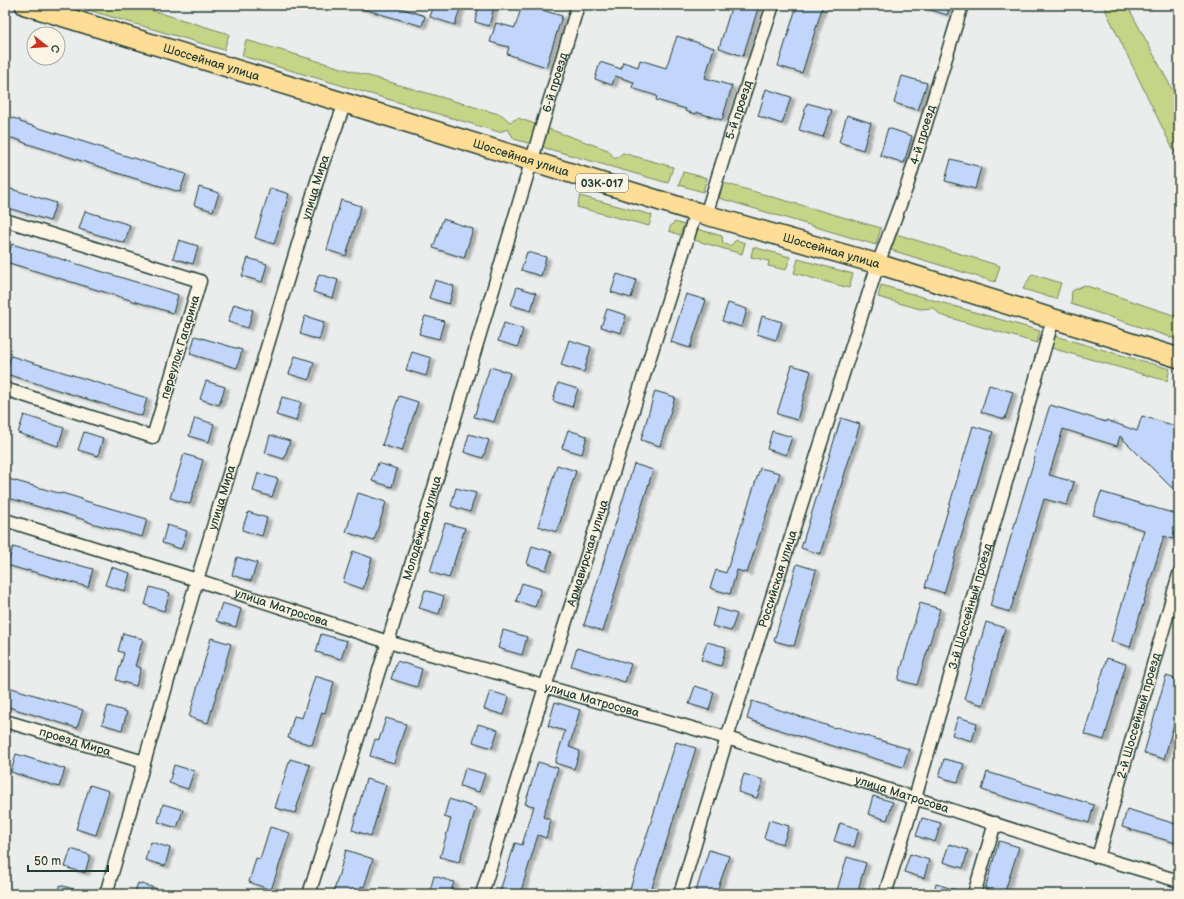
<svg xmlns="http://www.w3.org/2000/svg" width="1184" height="899" font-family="'Balsamiq Sans',sans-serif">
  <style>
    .green { fill: #c6d488; stroke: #72885e }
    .building { fill: #c2d6fb; stroke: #1f3d34; filter: url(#shadow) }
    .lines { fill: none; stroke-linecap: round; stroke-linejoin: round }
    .minor-casing { stroke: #1f3d34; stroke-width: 15 }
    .primary-casing { stroke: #1f3d34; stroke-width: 22 }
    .minor { stroke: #fcf5e5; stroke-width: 12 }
    .primary { stroke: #fedd96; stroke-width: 19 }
    .labels { text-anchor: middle; stroke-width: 3; stroke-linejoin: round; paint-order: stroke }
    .shield { fill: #fcf5e5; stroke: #617469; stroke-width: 1 }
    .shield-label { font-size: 11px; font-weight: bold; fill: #1f3d34 }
    .street-label { font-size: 12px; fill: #1f3d34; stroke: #fcf5e5 }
  </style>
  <defs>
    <filter id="shadow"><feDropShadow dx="4.5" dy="2.5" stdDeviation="1" flood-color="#0004"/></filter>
  </defs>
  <rect width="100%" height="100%" fill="#ebecec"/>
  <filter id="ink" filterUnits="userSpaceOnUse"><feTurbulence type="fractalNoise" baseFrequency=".025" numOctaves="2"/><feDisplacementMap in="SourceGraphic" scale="8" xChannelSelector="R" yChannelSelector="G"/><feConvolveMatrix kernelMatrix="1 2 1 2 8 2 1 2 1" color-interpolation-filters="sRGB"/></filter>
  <g filter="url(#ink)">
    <path class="green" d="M71,5h63l95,29 -5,16z
      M1103,5h24l52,97v60z
      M246,40l256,75 8,7 8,-4 90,32 7,9 8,-6 50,14 -5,16 -154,-44 -6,-10 -9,3 -257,-76z
      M683,172l24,6 -4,14 -24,-7z
      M724,183l157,45 -5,17 -157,-47z
      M580,196l72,19 -3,11 -72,-19z
      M675,222l9,3 -4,10 -11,-4 2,-6z
      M697,229l25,7 1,7 7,3 6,-6 9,3 -3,11 -48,-14z
      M896,234l104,32 -5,16 -104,-32z
      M753,247l37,10 -4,13 -18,-4 1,-5 -18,-4z
      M798,259l55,15 -4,14 -55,-15z
      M1032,274l29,9 -5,16 -33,-10z
      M881,285l159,46 -3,12 -97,-28 -6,-7 -14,1 -42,-12z
      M1084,285l95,32v23l-108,-36 1,-13z
      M1055,336l115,33 -3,12 -116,-33z"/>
    <path class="building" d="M356,5h35l34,11 -3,10 -66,-19z
      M434,5h27l-6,20 -25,-8z
      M479,5h7l8,2 -5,19 -14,-4z
      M522,5h10v2l30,9 -16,51 -39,-13 2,-7 -19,-5 6,-19 19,5z
      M732,5h27l-16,51 -24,-8z
      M797,5h26l-21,68 -24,-7z
      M922,5h28l-3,10 -25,-8z
      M677,36l37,12 -9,30 27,8 -10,34 -26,-8v2l-11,-3 1,-2 -30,-9 1,-4 -25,-8 2,-6 -19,-6 -3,9 -17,-6 5,-17 21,7 2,-7 15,5 2,-7 26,8z
      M902,76l25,7 -9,27 -24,-7z
      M766,89l25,8 -9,27 -24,-8z
      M807,103l25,7 -9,27 -24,-7z
      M847,115l24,8 -8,27 -24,-8z
      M5,116l15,4v2l83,26v1l83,25 -6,18 -73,-22v-1l-85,-27v-1l-17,-5z
      M888,128l24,8 -8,27 -24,-8z
      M951,159l30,8 -6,22 -30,-8z
      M199,187l20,6 -6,18 -19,-6z
      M8,188l48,15 -6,18 -45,-14v-10z
      M270,188l19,6 -15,50 -19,-6z
      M341,200l20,6 -15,50 -19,-6z
      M85,211l45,14 -5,18 -46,-14z
      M443,219l30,10 -9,29 -31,-10z
      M179,240l19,6 -5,18 -20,-6z
      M12,244l166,51 -5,18 -167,-51z
      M527,252l19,5 -5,19 -20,-6z
      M248,258l19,6 -5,18 -20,-6z
      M319,274l19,6 -5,18 -20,-6z
      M617,274l19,6 -5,18 -20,-6z
      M435,280l19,6 -5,18 -20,-6z
      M517,287l19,6 -5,18 -20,-6z
      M686,294l20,6 -16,48 -19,-6z
      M728,303l19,6 -5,18 -20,-6z
      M234,304l19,6 -5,18 -20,-6z
      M607,309l19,6 -5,18 -20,-6z
      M305,316l19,6 -5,18 -19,-6z
      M425,316l19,5 -5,18 -20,-5z
      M762,316l20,6 -6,18 -19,-6z
      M504,323l19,6 -5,18 -20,-6z
      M195,336l47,14 -5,18 -47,-14z
      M569,340l22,7 -7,25 -23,-7z
      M412,352l19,6 -5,18 -20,-6z
      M11,356l136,42 -5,18 -136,-42z
      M295,356l19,6 -5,18 -20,-6z
      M792,365l19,6 -14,49 -20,-6z
      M490,367l20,6 -16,49 -20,-5z
      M206,381l19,6 -6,18 -19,-6z
      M558,383l20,6 -6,18 -19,-6z
      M989,385l24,7 -8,27 -24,-7z
      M655,391l20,6 -15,49 -19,-6z
      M399,396l19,6 -16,49 -20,-6z
      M282,397l19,5 -5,19 -20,-6z
      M1050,405l56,17v-2l31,11 5,-15 37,11v68l-59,-59 -3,10 -54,-17 -14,46 25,7 -7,23 -23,-6 -34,113 -20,-6 45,-149 -1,-1z
      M24,415l40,13 -6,18 -40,-13z
      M195,418l19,6 -5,18 -20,-6z
      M841,418l19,6 -40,130 -19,-6z
      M973,426l20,6 -49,161 -19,-6z
      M568,430l19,6 -5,18 -20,-6z
      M772,431l20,6 -6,18 -19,-6z
      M84,432l19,6 -5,18 -20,-6z
      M469,434l20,6 -6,18 -19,-6z
      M270,435l20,6 -6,18 -19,-6z
      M184,454l19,6 -13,44 -20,-6z
      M378,463l19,6 -5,18 -20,-6z
      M634,464l19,6 -50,161 -19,-6z
      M557,465l19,6 -19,61 -19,-6z
      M760,468l20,5 -33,100 -10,-3 -7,24 -20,-6 6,-18 10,3z
      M258,473l20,6 -6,18 -19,-6z
      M5,478l57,16v-1l20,6v1l65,19 -5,18 -54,-15v-1l-42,-13v1l-41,-12z
      M456,488l20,5 -6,19 -19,-6z
      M1101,492l78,23v5l-6,19 -9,-3 -34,111 -19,-6 33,-111 -51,-15z
      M358,493l28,9 -12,39 -28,-9z
      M248,512l19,6 -5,18 -20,-6z
      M445,523l20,5 -16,50 -19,-6z
      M167,525l20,6 -6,18 -19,-6z
      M532,546l20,6 -6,18 -19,-6z
      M13,547l80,22 -5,18 -61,-17v1l-20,-6z
      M353,551l19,7 -9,31 -20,-7z
      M237,557l20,6 -6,18 -19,-6z
      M797,564l19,6 -22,76 -20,-5z
      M111,567l19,6 -5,18 -20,-6z
      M522,583l19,6 -6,18 -19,-6z
      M150,587l20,6 -6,18 -19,-6z
      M425,590l19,6 -5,18 -20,-6z
      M222,603l19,6 -5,18 -20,-6z
      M920,603l20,6 -23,76 -19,-5z
      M717,608l20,6 -6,17 -19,-5z
      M986,622l19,6 -22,77 -19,-6z
      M503,630l24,7 -5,18 -24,-7z
      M123,633l20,6 -8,27 6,2 -5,18 -20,-6 8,-27 -6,-2z
      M321,634l26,7 -6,18 -25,-7z
      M211,638l20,6 -23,79 -19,-6z
      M707,642l19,5 -5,19 -20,-6z
      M577,648l54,16 -6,18 -54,-16z
      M1107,658l19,6 -22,76 -20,-6z
      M397,661l25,8 -5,18 -26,-8z
      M315,676l19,6 -9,31 -3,-1 -10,33 -24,-7 6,-22 8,2z
      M1166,676l13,4v26l-15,53 -20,-6z
      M5,686l78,24 -6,18 -72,-22z
      M695,686l19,6 -5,18 -20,-6z
      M490,691l19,6 -5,18 -20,-6z
      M752,701l83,27 1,-1 73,22 -6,18 -83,-25v1l-73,-24z
      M555,702l25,8 -11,37 11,4 -6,18 -19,-6 10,-32 -17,-5z
      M108,706l19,6 -5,18 -20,-6z
      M958,717l19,6 -5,18 -20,-6z
      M386,718l20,6 -12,39 -24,-7 5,-17 4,1z
      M478,724l20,6 -6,18 -19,-6z
      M676,742l20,6 -46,146h-5l-15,-5z
      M16,754l49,15 -6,18 -48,-15z
      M290,759l20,6 -15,48 -20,-5z
      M944,759l20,5 -6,18 -19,-5z
      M538,762l20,6 -15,49 8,3 -5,18 -8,-3 -18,59h-21l16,-51 7,2 12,-39 -9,-2z
      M174,765l20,6 -6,18 -19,-6z
      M465,768l20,6 -6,18 -19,-6z
      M987,772l107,33 -5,18 -107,-33z
      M744,774l19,6 -6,18 -19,-6z
      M366,779l20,6 -15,51 -19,-6z
      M90,785l19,6 -13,44 -20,-6z
      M873,796l20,6 -6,18 -19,-6z
      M449,799l27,9 -17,54 -19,-5 11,-38 -7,-2z
      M163,804l20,6 -6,18 -19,-6z
      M1127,809l52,16v19l-57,-17z
      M922,818l19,5 -6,19 -19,-6z
      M769,820l20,6 -6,18 -19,-6z
      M840,823l19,6 -5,18 -20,-6z
      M270,827l20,6 -19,57 -22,-8 7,-24 4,1z
      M999,841l20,6 -15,47 -19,-5z
      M151,842l19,6 -5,18 -20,-6z
      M949,844l19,6 -5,18 -20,-6z
      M71,849l19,6 -5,18 -20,-6z
      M346,850l27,9 -9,28 -3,-1 -3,8h-25z
      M709,850l20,6 -6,18 -7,20h-21z
      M910,854l19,6 -5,18 -20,-6z
      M847,857l19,6 -5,16 -4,15h-21z
      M434,876l20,6 -4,12h-21z
      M138,883l30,9v2h-34z
      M936,884l27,8 -1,2h-29z
      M60,885l23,7 -1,2h-25z"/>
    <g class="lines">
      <g class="minor-casing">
        <g id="minor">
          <path id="s1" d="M706,215l24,-78 43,-132"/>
          <path d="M5,220l195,61 -47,156 -148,-48"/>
          <path id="s2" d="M5,520l192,60 191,62 339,96 371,119 81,24"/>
          <path id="s3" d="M5,721l139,41"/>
          <path id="s4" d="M1098,857l81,-283"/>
          <path id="s5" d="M106,894l91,-314 124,-412 24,-65"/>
          <path id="s6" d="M309,894l79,-252 190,-637"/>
          <path id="s7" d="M482,894l63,-207 151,-475"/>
          <path id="s8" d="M680,894l47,-156 151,-474 29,-78 55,-181"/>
          <path id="s9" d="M885,894l30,-96 138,-479"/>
          <path d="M974,894l21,-71"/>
        </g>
      </g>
      <g class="primary-casing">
        <g id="primary">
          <path id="s10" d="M25,5l320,98 351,109 182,52 301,94"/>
        </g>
      </g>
      <use href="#minor" class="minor"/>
      <use href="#primary" class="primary"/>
    </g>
  </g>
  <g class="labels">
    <rect class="shield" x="576" y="174" width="52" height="18" rx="3"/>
    <g class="shield-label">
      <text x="602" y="187">03К-017</text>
    </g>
    <g class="street-label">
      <text dy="4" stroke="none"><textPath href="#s10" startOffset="195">Шоссейная улица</textPath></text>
      <text dy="4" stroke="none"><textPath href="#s6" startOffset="848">6-й проезд</textPath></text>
      <text dy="4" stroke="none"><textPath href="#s1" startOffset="110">5-й проезд</textPath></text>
      <text dy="4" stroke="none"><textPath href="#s8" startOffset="797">4-й проезд</textPath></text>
      <text dy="4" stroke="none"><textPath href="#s10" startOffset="519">Шоссейная улица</textPath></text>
      <text dy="4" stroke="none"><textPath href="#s5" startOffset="737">улица Мира</textPath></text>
      <text dy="4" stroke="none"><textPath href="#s10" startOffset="843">Шоссейная улица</textPath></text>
      <text transform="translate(180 347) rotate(-73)" y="4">переулок Гагарина</text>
      <text dy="4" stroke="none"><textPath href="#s5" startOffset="413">улица Мира</textPath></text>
      <text dy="4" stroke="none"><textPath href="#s6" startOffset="383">Молодёжная улица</textPath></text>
      <text dy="4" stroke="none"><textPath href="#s7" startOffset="357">Армавирская улица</textPath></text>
      <text dy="4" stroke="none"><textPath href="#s8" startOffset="330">Российская улица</textPath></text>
      <text dy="4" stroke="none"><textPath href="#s9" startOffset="300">3-й Шоссейный проезд</textPath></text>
      <text dy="4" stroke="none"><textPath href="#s2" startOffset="290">улица Матросова</textPath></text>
      <text dy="4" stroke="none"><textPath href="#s2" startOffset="614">улица Матросова</textPath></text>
      <text dy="4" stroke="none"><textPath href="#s4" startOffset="147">2-й Шоссейный проезд</textPath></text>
      <text dy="4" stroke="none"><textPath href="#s3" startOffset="73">проезд Мира</textPath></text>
      <text dy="4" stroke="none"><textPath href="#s2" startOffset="938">улица Матросова</textPath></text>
    </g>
  </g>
  <rect width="1184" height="899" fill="none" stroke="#fcf5e5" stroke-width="20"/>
  <rect x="10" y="10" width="1164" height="879" fill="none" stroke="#1f3d34" stroke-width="1.5" filter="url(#ink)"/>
  <g transform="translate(46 46) rotate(107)"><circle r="19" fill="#fcf5e5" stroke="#a4ab9e"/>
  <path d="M0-3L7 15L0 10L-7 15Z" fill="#c8321e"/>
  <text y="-6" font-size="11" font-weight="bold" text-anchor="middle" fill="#1f3d34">С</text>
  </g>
  <path d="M28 865v6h80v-6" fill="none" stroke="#1f3d34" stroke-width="2"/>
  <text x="34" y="865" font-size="12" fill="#1f3d34" stroke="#fcf5e5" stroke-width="3" paint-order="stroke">50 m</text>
</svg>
